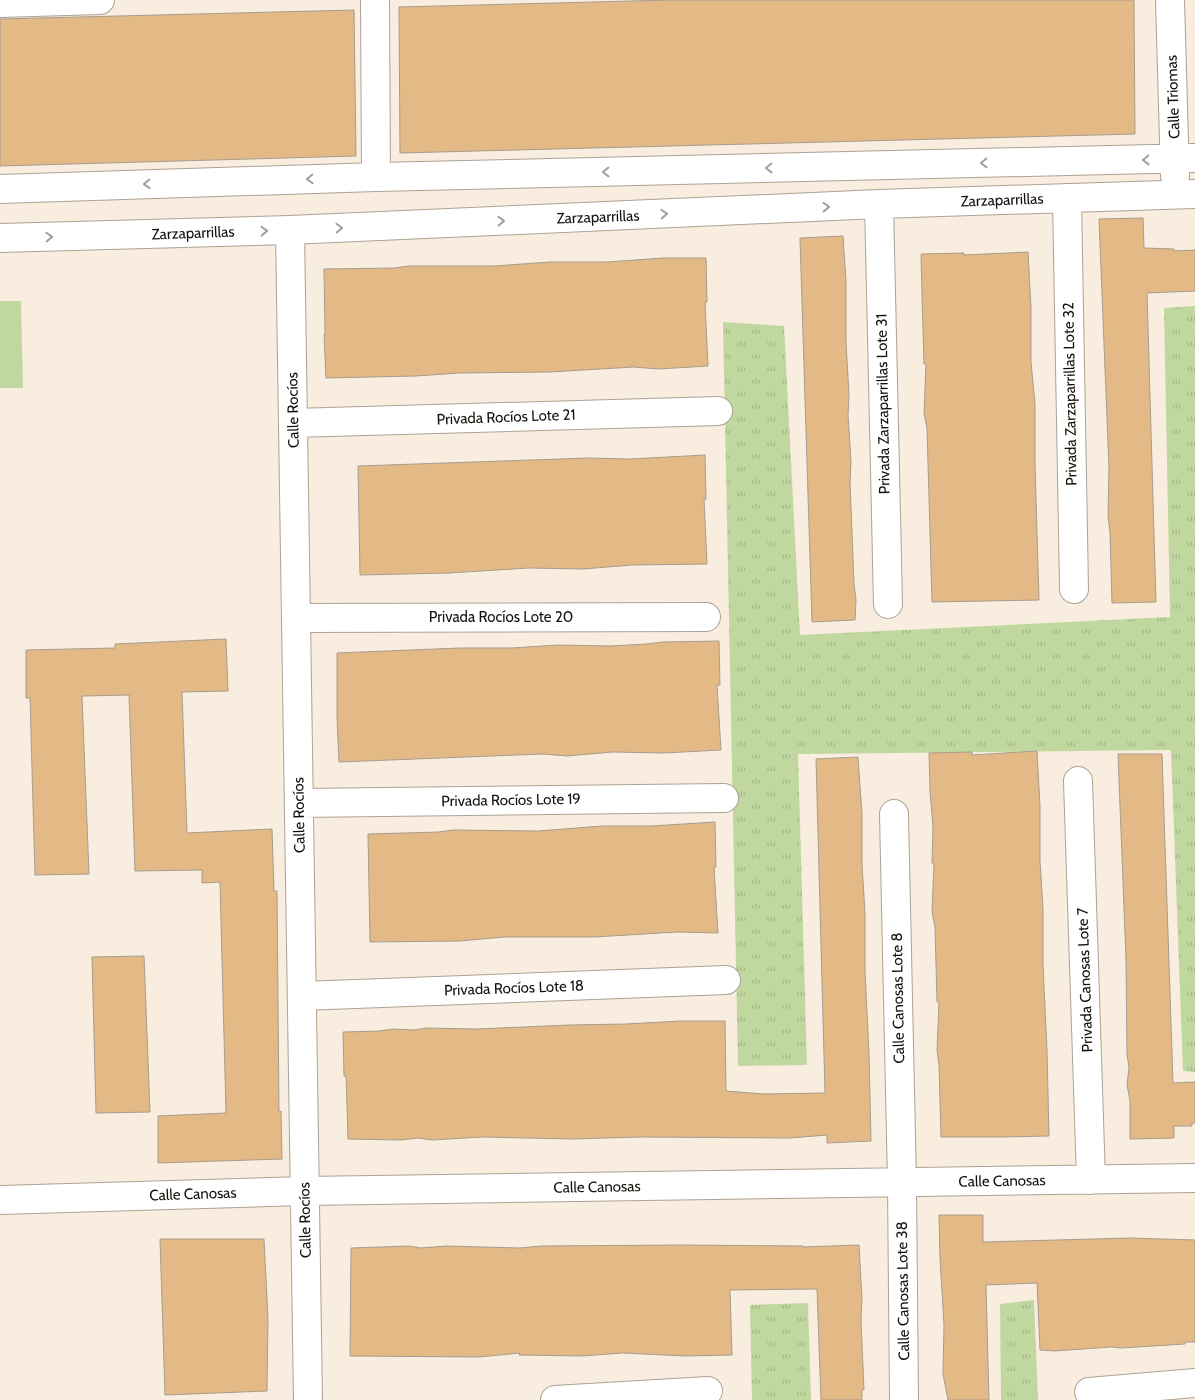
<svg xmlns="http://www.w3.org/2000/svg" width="1195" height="1400" font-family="Cabin,sans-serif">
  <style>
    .grass { fill: url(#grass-tufts) }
    .pitch { fill: #c0d8a0 }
    .building { fill: #e3ba85; stroke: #a79c8f }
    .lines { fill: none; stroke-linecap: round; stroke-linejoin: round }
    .minor-casing { stroke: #ada295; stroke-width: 30 }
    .minor { stroke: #fff; stroke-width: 28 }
    .oneway { stroke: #a1a09e }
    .labels { text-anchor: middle; stroke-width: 4; stroke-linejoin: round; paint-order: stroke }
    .street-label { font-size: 15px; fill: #15110c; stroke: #fff }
  </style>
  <defs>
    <pattern id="grass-tufts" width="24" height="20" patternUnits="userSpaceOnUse" patternTransform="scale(1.25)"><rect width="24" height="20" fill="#c0d8a0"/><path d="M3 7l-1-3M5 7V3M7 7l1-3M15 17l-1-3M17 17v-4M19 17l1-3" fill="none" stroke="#a4b889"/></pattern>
  </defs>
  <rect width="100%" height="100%" fill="#f9eddf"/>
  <path class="grass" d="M1195,306v766l-12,-1 -12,-321 -373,4 9,311 -69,1 -15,-744 61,4 16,309 370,-18 -6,-309z
    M1034,1300l4,100h-37l-1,-96z
    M808,1303l3,97h-59l-2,-95z"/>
  <path class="pitch" d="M0,301h21l2,87h-23z"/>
  <path class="building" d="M670,0h464l1,134 -735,19 -1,-146z
    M354,10l2,146 -356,10v-147z
    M1143,218l1,30 30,1v2l21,-1v41l-48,2 9,309 -44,1 -2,-71 -2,-16 1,-48 -10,-249z
    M843,236l3,45v61l3,53 -1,20 3,47 -1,19 4,103 2,16 -1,20 -43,2 -12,-384z
    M1028,252l3,56v54l4,42v59l4,137 -107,2 -5,-174 -3,-15 2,-49h-2l-1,-32 -2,-78 43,-1v2z
    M663,258h43l1,44h-2l3,64 -50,3 -24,-2 -84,5 -90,1 -44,3 -90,2 -2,-44h1l-1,-65 71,-1 13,-2h86l56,-4h57z
    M705,455l1,44h-2l3,65 -75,1 -49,4 -54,-1 -80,5 -89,2 -2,-109 231,-8 41,1z
    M226,639l2,52 -46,1 5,141 85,-4 2,62h3l2,221 2,-1 1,48 -124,4v-47l68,-3 -6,-231 -18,1v-13l-67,1 -6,-176 -47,1 7,178 -54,1 -5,-177h-4v-48l89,-2v-4z
    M719,641l1,44h-3l4,65 -57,3 -52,-1 -45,4 -24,-2 -204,8 -2,-44v-65l123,-5h52l45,-3 53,1 37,-2 16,-2z
    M1037,751l3,55v55l3,48v56l4,85 2,86 -44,1h-64l-2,-71 -2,-16 2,-48h-2l-2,-75 -3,-15 2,-49h-2l1,-36 -3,-36 -1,-38 43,-1v3z
    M1118,754h44l11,329 22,-1v41h-3v3h-18v12l-44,1v-38l-3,-16 2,-18 -2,-12 -1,-96z
    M858,757l4,57v49l3,51v57l4,82 2,88 -44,2v-8l-37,3 -151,-1 -67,2 -90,-2 -50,3 -14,-2 -17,2 -53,-1 -2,-63h-2l-1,-44 37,-1 13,-2 21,1 13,-2 50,1 92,-4 56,-1 56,-3h44l1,70 38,3 61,-1 -9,-334z
    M715,822l1,45h-2l4,66 -40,-1 -84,5h-90l-44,4 -90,1 -2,-108 71,-2 14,-2 85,1 64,-5h49z
    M144,956l6,156 -54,1 -4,-156z
    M939,1215h44v27l148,-4 64,2v102h-10v2l-64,4 -10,-1 -57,4 -14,-1 -3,-67 -51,2 3,115h-41l-5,-26 1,-49 -4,-67z
    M160,1239h104l4,80 -1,72 -102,4z
    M680,1245l123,1v1l56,-2 3,53 -1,22 3,70 -2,-1v11h-41l-4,-111 -87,1 2,65 -46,1 -63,-3 -41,3 -63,-1 1,-2 -41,4 -129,-1 1,-108 58,-2 12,2 25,-2 74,2 21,-2z"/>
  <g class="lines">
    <g class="minor-casing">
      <path id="minor" d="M375,0l1,177
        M1170,0l5,176
        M0,3l100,-3
        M0,189l376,-12 819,-19
        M1067,198l7,391
        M879,204l9,400
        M290,230l18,1170
        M0,238l290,-8 589,-26 316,-10
        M293,423l425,-12
        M296,618l410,-1
        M1078,781l13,399
        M299,803l425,-5
        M894,814l8,369 2,217
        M302,996l424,-16
        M0,1200l305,-9 890,-13
        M1089,1392l106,-9
        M555,1400l153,-9"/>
    </g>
    <use href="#minor" class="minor"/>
  </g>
  <defs><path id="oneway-chevron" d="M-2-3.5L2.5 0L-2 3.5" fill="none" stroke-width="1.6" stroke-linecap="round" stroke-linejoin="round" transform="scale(1.25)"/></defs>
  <g class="oneway">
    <use href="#oneway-chevron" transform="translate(1146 160) rotate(179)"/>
    <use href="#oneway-chevron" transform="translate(984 163) rotate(179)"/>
    <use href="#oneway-chevron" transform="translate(769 168) rotate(179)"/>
    <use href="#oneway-chevron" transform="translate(606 172) rotate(179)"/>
    <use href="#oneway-chevron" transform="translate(310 179) rotate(178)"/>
    <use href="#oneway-chevron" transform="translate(147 184) rotate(178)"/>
    <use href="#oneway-chevron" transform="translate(826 207) rotate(-2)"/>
    <use href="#oneway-chevron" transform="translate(664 214) rotate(-2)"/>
    <use href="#oneway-chevron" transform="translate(501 221) rotate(-2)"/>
    <use href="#oneway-chevron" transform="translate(339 228) rotate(-2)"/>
    <use href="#oneway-chevron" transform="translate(264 231) rotate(-2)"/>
    <use href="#oneway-chevron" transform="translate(49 237) rotate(-2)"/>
  </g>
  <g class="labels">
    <g class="street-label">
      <text transform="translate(1173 97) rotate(-92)" y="5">Calle Triomas</text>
      <text transform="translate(1002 200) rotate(-2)" y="5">Zarzaparrillas</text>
      <text transform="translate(598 217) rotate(-2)" y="5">Zarzaparrillas</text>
      <text transform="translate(193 233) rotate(-2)" y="5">Zarzaparrillas</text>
      <text transform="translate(1070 394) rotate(-91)" y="5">Privada Zarzaparrillas Lote 32</text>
      <text transform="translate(883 404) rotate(-91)" y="5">Privada Zarzaparrillas Lote 31</text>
      <text transform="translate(293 410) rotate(-91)" y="5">Calle Rocíos</text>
      <text transform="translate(506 417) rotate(-2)" y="5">Privada Rocíos Lote 21</text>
      <text x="501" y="622">Privada Rocíos Lote 20</text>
      <text transform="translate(511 800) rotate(-1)" y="5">Privada Rocíos Lote 19</text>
      <text transform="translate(299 815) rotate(-91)" y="5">Calle Rocíos</text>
      <text transform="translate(1085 980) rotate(-92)" y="5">Privada Canosas Lote 7</text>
      <text transform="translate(514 988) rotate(-2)" y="5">Privada Rocíos Lote 18</text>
      <text transform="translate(898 998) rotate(-91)" y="5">Calle Canosas Lote 8</text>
      <text transform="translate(1002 1181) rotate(-1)" y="5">Calle Canosas</text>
      <text transform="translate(597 1187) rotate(-1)" y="5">Calle Canosas</text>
      <text transform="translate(193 1194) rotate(-2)" y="5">Calle Canosas</text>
      <text transform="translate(305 1220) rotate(-91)" y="5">Calle Rocíos</text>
      <text transform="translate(903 1291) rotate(-91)" y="5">Calle Canosas Lote 38</text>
    </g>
  </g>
</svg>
